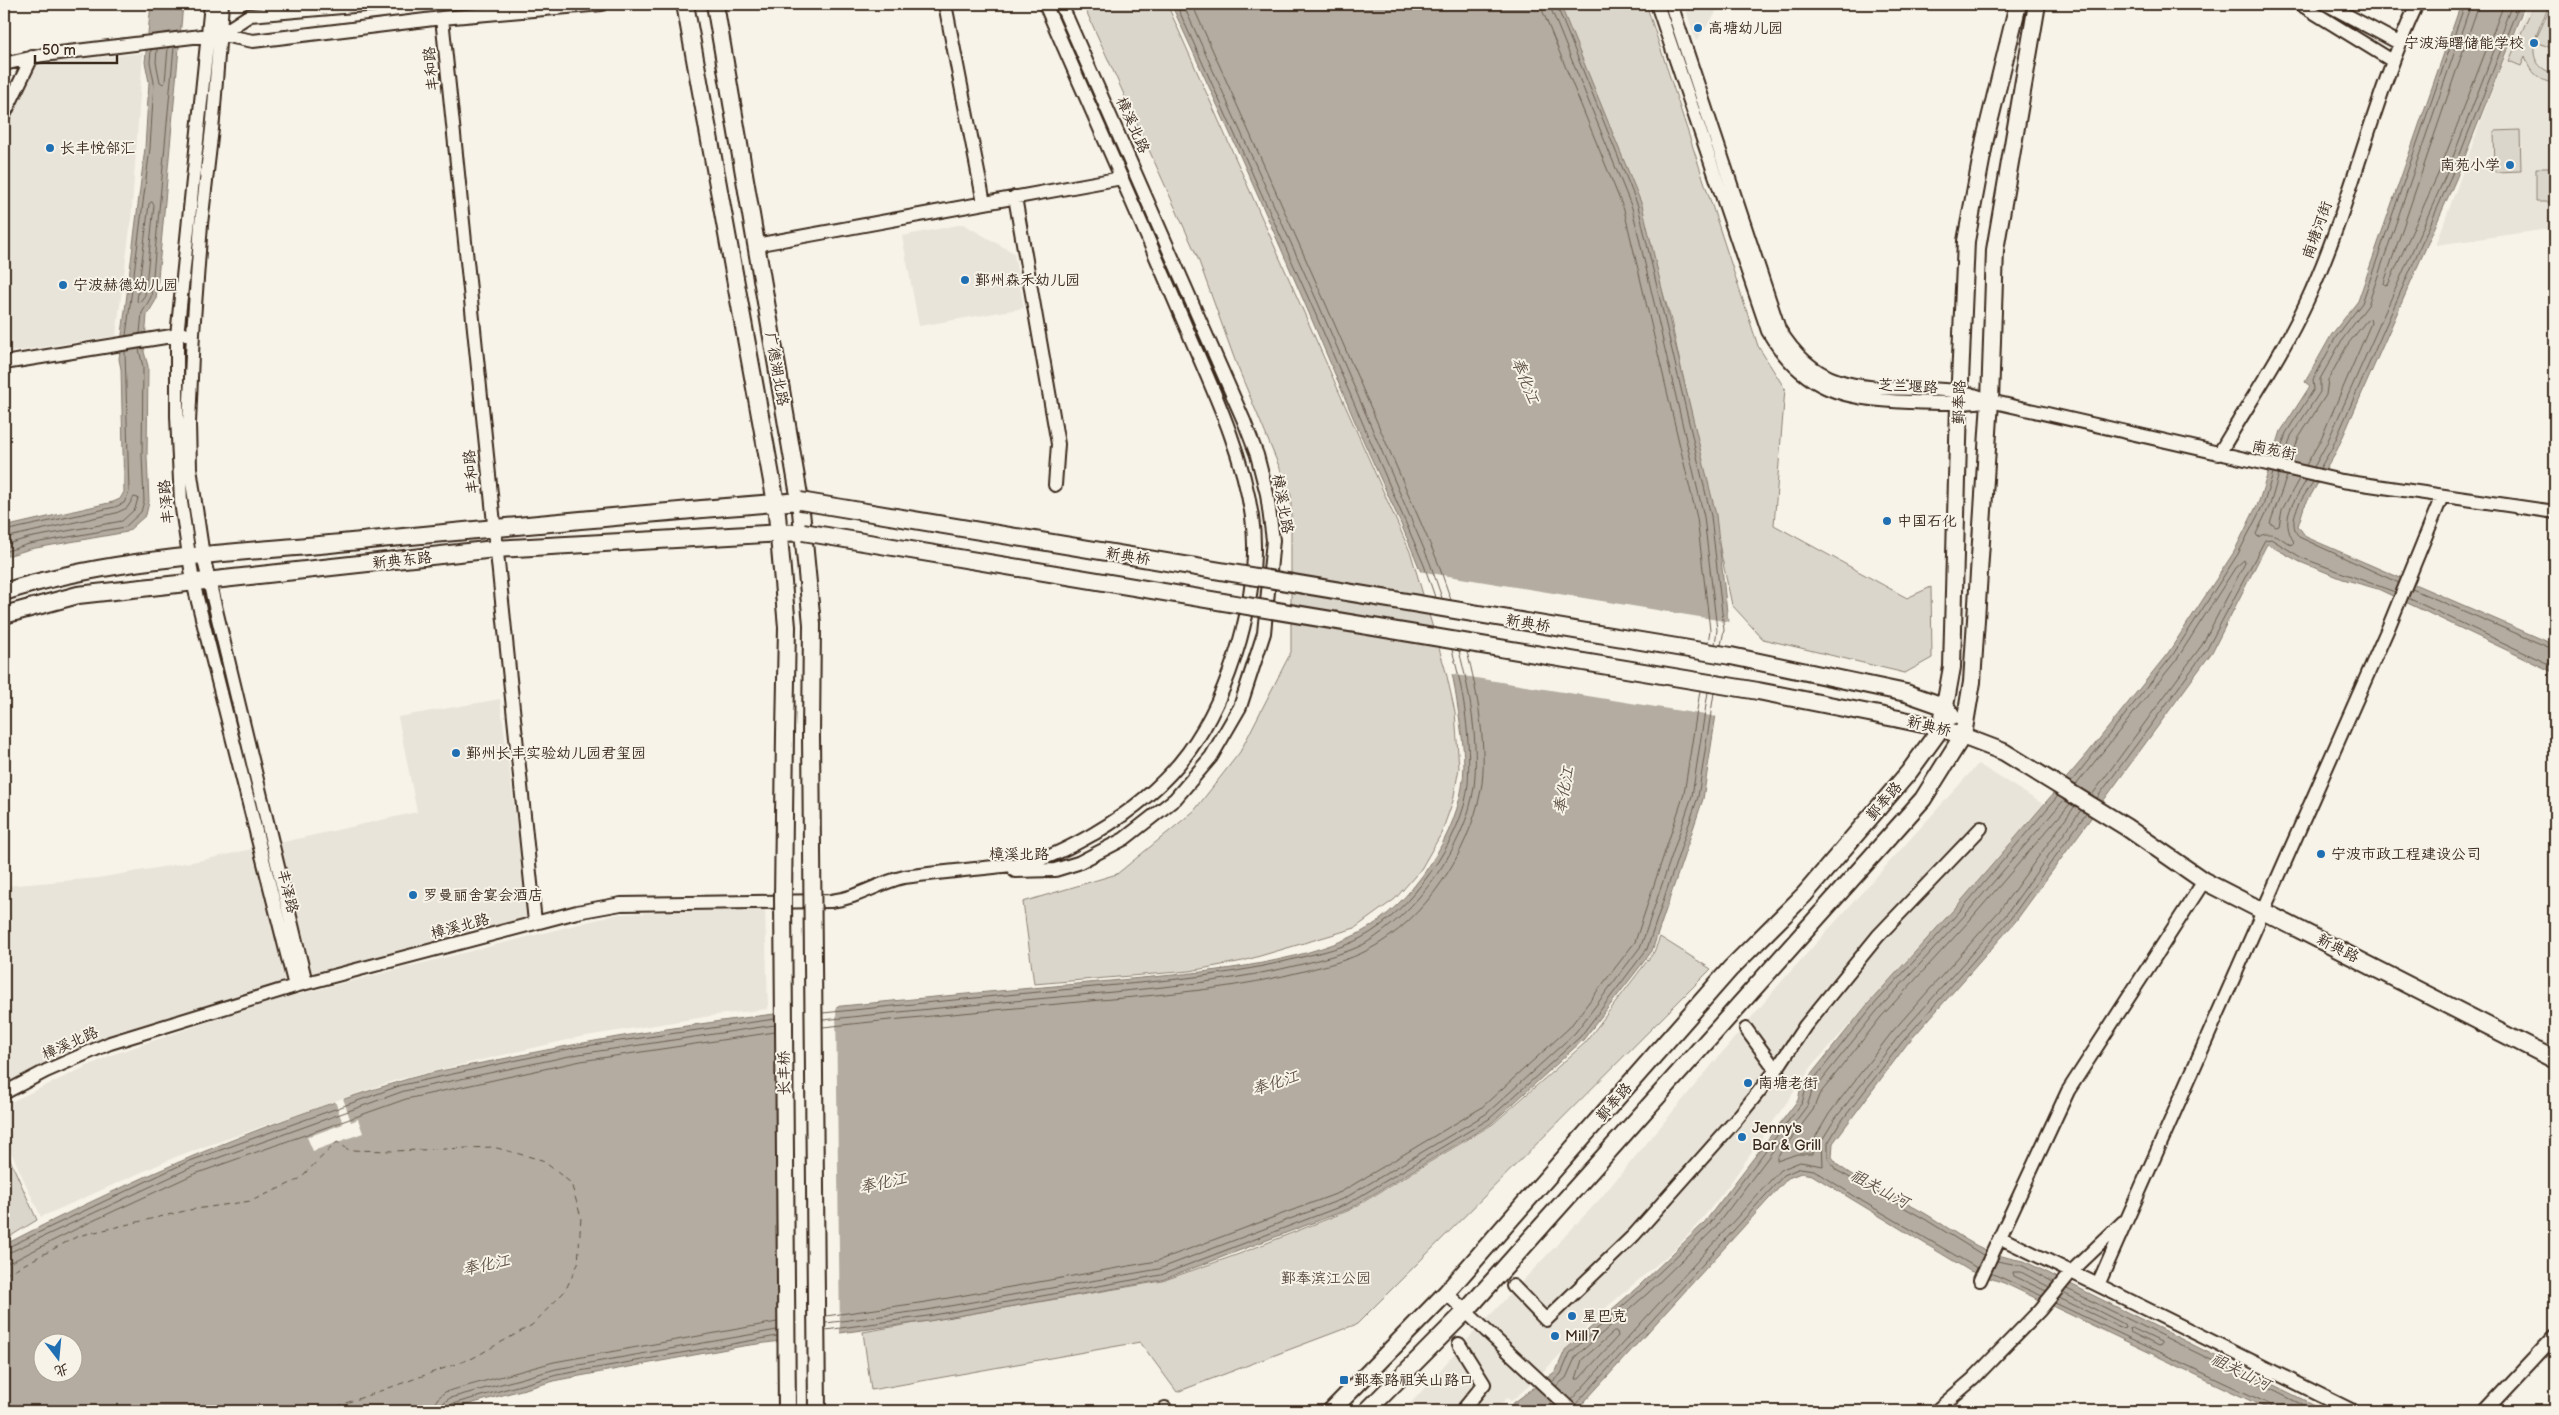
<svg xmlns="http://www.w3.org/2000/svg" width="2559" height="1415" font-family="'Balsamiq Sans','LXGW WenKai TC',sans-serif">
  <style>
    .built { fill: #e9e4d9 }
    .green { fill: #dbd6cb; stroke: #8b8074 }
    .water { fill: #b4aca0; stroke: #84786c; fill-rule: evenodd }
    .pier { fill: #f7f3e8 }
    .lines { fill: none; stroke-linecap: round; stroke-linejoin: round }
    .shore { stroke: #6b5e52; stroke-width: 1 }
    .ferry { stroke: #5f5145; stroke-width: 1; stroke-dasharray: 6 5; stroke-linecap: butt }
    .minor-casing { stroke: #3b2a1e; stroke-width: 16 }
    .major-casing { stroke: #3b2a1e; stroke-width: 20 }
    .minor { stroke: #f7f3e8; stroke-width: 12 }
    .major { stroke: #f7f3e8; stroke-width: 16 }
    .major-bridge-casing { stroke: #3b2a1e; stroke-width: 20; stroke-linecap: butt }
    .major-bridge { stroke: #f7f3e8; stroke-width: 16 }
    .poi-dot { fill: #1f6fb2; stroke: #f7f3e8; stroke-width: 2 }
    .labels { text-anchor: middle; stroke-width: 4; stroke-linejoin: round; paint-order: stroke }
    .poi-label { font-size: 15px; fill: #3b2a1e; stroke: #f7f3e8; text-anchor: start }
    .street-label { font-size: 15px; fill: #3b2a1e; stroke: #f7f3e8 }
    .park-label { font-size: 15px; fill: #5b4c41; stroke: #f7f3e8 }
    .water-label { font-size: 16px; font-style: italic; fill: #5f5145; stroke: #f7f3e8 }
  </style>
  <rect width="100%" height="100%" fill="#f7f3e8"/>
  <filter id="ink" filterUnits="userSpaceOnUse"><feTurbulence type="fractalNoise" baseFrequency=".02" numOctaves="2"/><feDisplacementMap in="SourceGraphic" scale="10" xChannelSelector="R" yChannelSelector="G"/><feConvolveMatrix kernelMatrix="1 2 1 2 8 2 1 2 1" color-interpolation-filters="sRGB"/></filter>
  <g filter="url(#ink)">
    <path class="built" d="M1684,4h36l-6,12 -18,25z
      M2528,4h27v224l-119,17 59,-163z
      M143,53l-12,168 -15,115 -112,17v-224l32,-65z
      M963,224l51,29 10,55 -105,18 -17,-90z
      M500,699l29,219 -240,62 -185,57 -100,50v-201l94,-8 105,-18 214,-48 -19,-95z
      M1978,764l65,40 -87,103 -143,158 -84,120 -35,44 -18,19 -69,59 -78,79 -18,15 -4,-3 -14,13h-89l59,-67 136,-144 183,-219z
      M765,908l3,101 -51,6 -137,22 -184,43 -218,76 -137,61 -37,-80v-32l107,-50 153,-52 355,-89z"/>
    <path class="green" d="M1083,4h84l244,550 35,118 9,40 4,56 -6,33 -12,33 -20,35 -26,30 -40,29 -112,33 -53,10 -156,13 -11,-82 94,-28 77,-63 46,-59 51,-100v-157l-55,-132 -39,-107z
      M1554,4h92l112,342 27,43 -11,136 133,73 24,-11 1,71 -27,15 -142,-34 -31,-34 -62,-289 -49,-157z
      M2534,4h16c-10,23 -33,59 5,70v10c-15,-3 -25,-12 -30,-27l-4,9 -12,-5z
      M2552,4h3v46l-20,-9z
      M2520,130l1,41 -26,1 -1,-41z
      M2536,168h19v34h-19z
      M1660,937l51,32 -354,355 -180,68 -37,-50 -269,48 -8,-58 299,-51 77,-27 111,-44 143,-86 92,-81 69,-91z
      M4,1146l33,74 -33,20z"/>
    <path class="water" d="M151,4h32l-27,296 -9,15 -3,37 4,14 -1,90 2,46 -3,13 -19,17 -97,17 -26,8v-30l109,-25 7,-3 4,-7 -3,-123 -2,-10 26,-211 4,-66 -4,-20z
      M1171,4h389l82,201 74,310 13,115 -26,169 -51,152 -69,89 -91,83 -143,86 -187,71 -233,41 -186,25 -185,34 -114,31h-440v-166c126,-65 257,-122 394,-163 31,-10 63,-15 95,-21 115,-25 232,-42 349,-55 89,-9 178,-17 268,-25 79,-8 165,-12 239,-43 54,-22 104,-94 113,-151 5,-28 -1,-57 -5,-85 -14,-101 -64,-192 -104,-285 -58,-139 -119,-277 -182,-413zM42,1342h30v30h-30z
      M2461,4h64l-69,175 -119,271 -33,57 -6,19 8,11 249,108v28l-177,-84 -35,-10 -43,-17 -33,-18 -55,108 -197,270 -108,122 -74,99 -1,14 7,9c26,19 58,31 87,48 36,22 54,40 98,47l302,150h-54l-268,-128 -34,-12 -158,-96 -11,-2 -13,5 -212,233h-73l53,-40 9,-21 75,-65 64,-62 94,-123 3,-13 66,-82 89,-98 132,-154 80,-100 66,-101 25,-51 22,-70 29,-45 -5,-4 27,-48 26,-33z"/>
    <path class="pier" d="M1418,571l312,51 1,9 -13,86 -267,-43 -10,-37z
      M836,1004l4,331 -61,8 -5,-332z
      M343,1098l8,24 7,-3 5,14 -50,18 -6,-14 36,-13 -8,-23z"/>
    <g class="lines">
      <path class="shore" d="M1176,4l136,302 112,259 11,32
        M1183,4l135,299 112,260 12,35
        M1192,4l132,296 113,260 14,40
        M1542,4l1,8 81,198 73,308 13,112 -2,13
        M1549,4l83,204 72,309 13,113 -2,14
        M1556,4l82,202 73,310 13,114 -3,15
        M2479,4l-95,279 1,3 3,-1 51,-113 65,-168
        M157,49l-1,13 4,20 3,2 2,-2 3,-34
        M152,202l2,3 -9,90 -6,8 -2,-2 12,-97z
        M140,333l2,-20 9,-16 23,-250
        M126,336l24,-188 4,-66 -4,-20 1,-12
        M2278,459l8,-26 28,-44 -1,-9 23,-43 26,-34 103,-299
        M2284,460l7,-24 29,-44v-13l22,-39 26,-35 103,-301
        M2291,462l7,-23 28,-44 2,-15 20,-36 19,-24 3,-1 1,4 -51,118 -14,24
        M2314,467l12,-22 120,-270 66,-171
        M2320,468l12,-20 119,-271 68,-173
        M2279,474l-9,31 -14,29 2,3c13,-8 22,1 33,8l3,-3c-15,-24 0,-40 12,-61
        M2287,476l-17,47 6,4 3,-1 3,-16 17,-31
        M2313,482c-10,16 -28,37 -14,55l100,46
        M4,531l111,-24 9,-4 5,-11 -4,-141
        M4,538l112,-25 11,-5 7,-11 4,1 -3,11 -13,12 -94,17 -24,7
        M4,552l25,-8 96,-17 16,-15 3,-11 -2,-45 1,-89 -4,-18
        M2412,589l143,61
        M2408,598l147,69
        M2071,782l101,-126 66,-102 26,-51 9,-30
        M2076,785l101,-126 58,-91 9,-8 1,3 -43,82 -110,150
        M2097,798l110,-149 58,-109 6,-1 31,19 93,34
        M2070,804l-100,116 -89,97 -62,78 -6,15 -36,47v4l20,-7h16l3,-18 13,-22 63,-82 108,-122 75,-104
        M823,1013c90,-9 180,-18 271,-26 70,-6 140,-12 208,-30 20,-5 41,-9 59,-19 47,-24 103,-100 107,-154 3,-44 -4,-92 -16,-134
        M823,1020c90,-10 179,-18 269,-26 73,-7 144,-13 215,-31 20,-6 41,-10 59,-20 50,-30 100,-97 108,-156 5,-42 -4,-96 -15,-136
        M823,1027c92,-10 184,-18 277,-27 70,-6 140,-12 208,-30 20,-5 41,-10 60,-20 57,-30 101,-97 113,-160 7,-37 -4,-102 -14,-138
        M4,1249l183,-87 215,-77 176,-38 197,-28
        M4,1255l186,-87 214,-77 175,-37 196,-29
        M1983,1255l-60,-37 -87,-48 -8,-12v-15l12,-20 63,-82 108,-123 75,-104
        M1997,1261l26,5 30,16
        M4,1263l9,-2 71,-36 108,-50 214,-76 175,-38 194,-29
        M1991,1273l51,23
        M2067,1289l248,122
        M2046,1291l-32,-15 -1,-4h8l28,15
        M2059,1298l63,30 3,-1 -1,-3 -61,-31
        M2055,1303l214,101 4,7
        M826,1316l100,-14 231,-41 184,-69 140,-84 88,-80 66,-86 49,-148 16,-103
        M826,1323l101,-13 232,-41 186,-71 141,-84 89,-81 66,-87 51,-150 16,-104
        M2132,1328l29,14v3l-3,1 -28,-14 -1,-3z
        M826,1330l102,-14 233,-41 186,-71 142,-85 91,-82 67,-88 51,-152 16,-104
        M1614,1332h3l1,4 -39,43h-3l6,-19z
        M1552,1382l9,-8 9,-21 73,-65 65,-62 94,-123 4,-14 65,-81 89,-97 98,-115
        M1556,1386l10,-8 10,-22 72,-63 65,-63 94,-124 5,-14 64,-80 89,-97 99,-115
        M1571,1400l209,-230 20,-8 23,4 -1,-26 13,-21 63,-82 108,-122 75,-105
        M1576,1404l208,-229 16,-7 14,2 48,31 115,67
        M434,1411l3,-12 8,-7 109,-30 223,-40
        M441,1411l2,-8 7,-5 106,-29 221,-39
        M447,1411l5,-7 105,-29 220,-39"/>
      <path class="ferry" d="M4,1275l74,-39 111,-26 62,-9 47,-21 39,-38 12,8 45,1 99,-4 49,13 29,23 10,34 -3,47 -13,27 -33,34 -59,33 -149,53"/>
      <g class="minor-casing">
        <path id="minor" d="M211,4l-34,332v80l4,86 12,80 102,404
          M222,4l-9,116 -12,104 -8,109 -4,90 1,45 13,88 103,427
          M945,4l39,199
          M1657,4l111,327c35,60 75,68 141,71 26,1 50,2 76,-1
          M1671,4l108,325c45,76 105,54 178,62 11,1 23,6 33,10l352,80 213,31
          M2300,4l91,56
          M2326,4l73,39
          M442,18l93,904
          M221,34l29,-19 127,-11
          M4,64l39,-9 175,-21 35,7 189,-23 160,-14
          M4,115l28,-58
          M1015,197l43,247 -3,41
          M755,245l367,-67
          M4,363l180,-29
          M2219,454c29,-50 63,-99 87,-151 45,-96 66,-203 111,-299
          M1015,871l40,-1 23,-7 46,-24 51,-40 36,-42 29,-50 24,-74 9,-93 -6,-46 -10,-39 -13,-34 -183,-417
          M1746,1029l30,41
          M4,1093l42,-22 64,-28 185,-57 282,-74 44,-8 210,-3c27,-3 47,-18 73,-24 30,-4 60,-7 90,-10 17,-2 34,-3 50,-9 18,-6 35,-16 51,-25 81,-48 119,-103 145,-193 11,-40 18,-81 12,-123 -10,-69 -42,-133 -69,-197 -45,-106 -92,-211 -138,-316
          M2001,1238l97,47 291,-659 53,-130
          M1980,1280l88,-189 136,-210
          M2098,1285l255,126
          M1513,1286l33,34 88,-85 102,-115 40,-50 29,-44 73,-90 103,-108
          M1446,1293l126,118
          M1459,1344l25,40 -22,27
          M1165,1408l1,3
          M1936,1411l37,-32 67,-69 31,-38 52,-50
          M2485,1411l70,-75"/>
      </g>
      <g class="major-casing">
        <path id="major" d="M685,4l91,499 11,124 -2,107
          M715,4l85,497 12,123 -1,112
          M4,592c105,-34 217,-38 326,-48 157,-15 313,-31 470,-43
          M4,615l74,-20 417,-46 308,-17
          M1906,693l40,14 6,9
          M1899,719l42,9 63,24 122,75 78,54 351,179
          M1331,1411l115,-118 284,-324 74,-74 105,-123 32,-44 11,-61 7,-263 7,-163 19,-102 33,-135
          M1367,1411l99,-100 457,-512 40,-64 9,-53 18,-281 5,-151 42,-246"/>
      </g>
      <use href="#minor" class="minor"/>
      <use href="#major" class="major"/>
      <g class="major-bridge-casing">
        <path id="major-bridge" d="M800,501l931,155 175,37
          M803,532l955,159 141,28
          M785,734l-2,164 4,513
          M811,736l6,675"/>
      </g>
      <use href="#major-bridge" class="major-bridge"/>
    </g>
  </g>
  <g class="poi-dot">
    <circle cx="1698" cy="28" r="5"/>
    <circle cx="2534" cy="43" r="5"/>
    <circle cx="50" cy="148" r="5"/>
    <circle cx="2510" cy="165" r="5"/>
    <circle cx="965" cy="280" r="5"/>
    <circle cx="63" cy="285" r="5"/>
    <circle cx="1887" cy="521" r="5"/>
    <circle cx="456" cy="753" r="5"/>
    <circle cx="2321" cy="854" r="5"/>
    <circle cx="413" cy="895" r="5"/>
    <circle cx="1748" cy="1083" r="5"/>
    <circle cx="1742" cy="1137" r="5"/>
    <circle cx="1572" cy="1316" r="5"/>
    <circle cx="1555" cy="1336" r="5"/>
    <rect x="1339" y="1375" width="10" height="10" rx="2.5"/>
  </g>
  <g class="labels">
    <g class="poi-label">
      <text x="1708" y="33">高塘幼儿园</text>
      <text x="2524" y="48" text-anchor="end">宁波海曙储能学校</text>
      <text x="60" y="153">长丰悦邻汇</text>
      <text x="2500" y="170" text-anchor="end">南苑小学</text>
      <text x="975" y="285">鄞州森禾幼儿园</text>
      <text x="73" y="290">宁波赫德幼儿园</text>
      <text x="1897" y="526">中国石化</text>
      <text x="466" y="758">鄞州长丰实验幼儿园君玺园</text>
      <text x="2331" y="859">宁波市政工程建设公司</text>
      <text x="423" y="900">罗曼丽舍宴会酒店</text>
      <text x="1758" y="1088">南塘老街</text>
      <text x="1752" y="1133">Jenny's<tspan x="1752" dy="17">Bar &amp; Grill</tspan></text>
      <text x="1582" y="1321">星巴克</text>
      <text x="1565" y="1341">Mill 7</text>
      <text x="1354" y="1385">鄞奉路祖关山路口</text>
    </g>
    <g class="street-label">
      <text transform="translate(431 69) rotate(-96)" y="5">丰和路</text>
      <text transform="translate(1133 125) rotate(66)" y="5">樟溪北路</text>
      <text transform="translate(2317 230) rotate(-70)" y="5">南塘河街</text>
      <text transform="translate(777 369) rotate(80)" y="5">广德湖北路</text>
      <text transform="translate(1908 386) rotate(3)" y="5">芝兰堰路</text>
      <text transform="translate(1959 402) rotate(-88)" y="5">鄞奉路</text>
      <text transform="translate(2274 450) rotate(12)" y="5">南苑街</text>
      <text transform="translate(471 472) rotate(-96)" y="5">丰和路</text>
      <text transform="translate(166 502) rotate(-95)" y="5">丰泽路</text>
      <text transform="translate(1283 504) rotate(80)" y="5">樟溪北路</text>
      <text transform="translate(1128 556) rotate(9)" y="5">新典桥</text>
      <text transform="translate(402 560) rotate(-6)" y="5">新典东路</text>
      <text transform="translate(1528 623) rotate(9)" y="5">新典桥</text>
      <text transform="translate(1929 726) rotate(13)" y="5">新典桥</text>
      <text transform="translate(1884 801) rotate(-49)" y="5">鄞奉路</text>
      <text x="1019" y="859">樟溪北路</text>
      <text transform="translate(288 891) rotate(76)" y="5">丰泽路</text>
      <text transform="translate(460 926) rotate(-15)" y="5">樟溪北路</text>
      <text transform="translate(2338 948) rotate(27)" y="5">新典路</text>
      <text transform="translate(70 1043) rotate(-24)" y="5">樟溪北路</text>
      <text transform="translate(784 1073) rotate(-90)" y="5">长丰桥</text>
      <text transform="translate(1614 1102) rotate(-49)" y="5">鄞奉路</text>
    </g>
    <g class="park-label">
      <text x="1326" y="1283">鄞奉滨江公园</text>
    </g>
    <g class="water-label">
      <text transform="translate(1526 380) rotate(68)" y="6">奉化江</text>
      <text transform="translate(1563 790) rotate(-79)" y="6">奉化江</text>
      <text transform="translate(1275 1082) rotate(-18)" y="6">奉化江</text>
      <text transform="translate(883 1182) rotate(-12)" y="6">奉化江</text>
      <text transform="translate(1880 1188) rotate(28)" y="6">祖关山河</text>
      <text transform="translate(486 1264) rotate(-12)" y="6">奉化江</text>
      <text transform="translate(2241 1371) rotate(26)" y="6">祖关山河</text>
    </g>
  </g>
  <rect width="2559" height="1415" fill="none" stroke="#f7f3e8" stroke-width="20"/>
  <rect x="10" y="10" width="2539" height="1395" fill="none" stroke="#3b2a1e" stroke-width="2" filter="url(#ink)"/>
  <g transform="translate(58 1358) rotate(164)"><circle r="24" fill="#f7f3e8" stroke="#aca397"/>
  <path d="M0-4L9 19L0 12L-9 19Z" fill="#1f6fb2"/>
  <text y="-8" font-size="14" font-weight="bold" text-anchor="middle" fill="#3b2a1e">北</text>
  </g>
  <path d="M35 55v8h82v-8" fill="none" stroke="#3b2a1e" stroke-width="2.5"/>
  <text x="42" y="55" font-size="15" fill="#3b2a1e" stroke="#f7f3e8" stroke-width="4" paint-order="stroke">50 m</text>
</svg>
